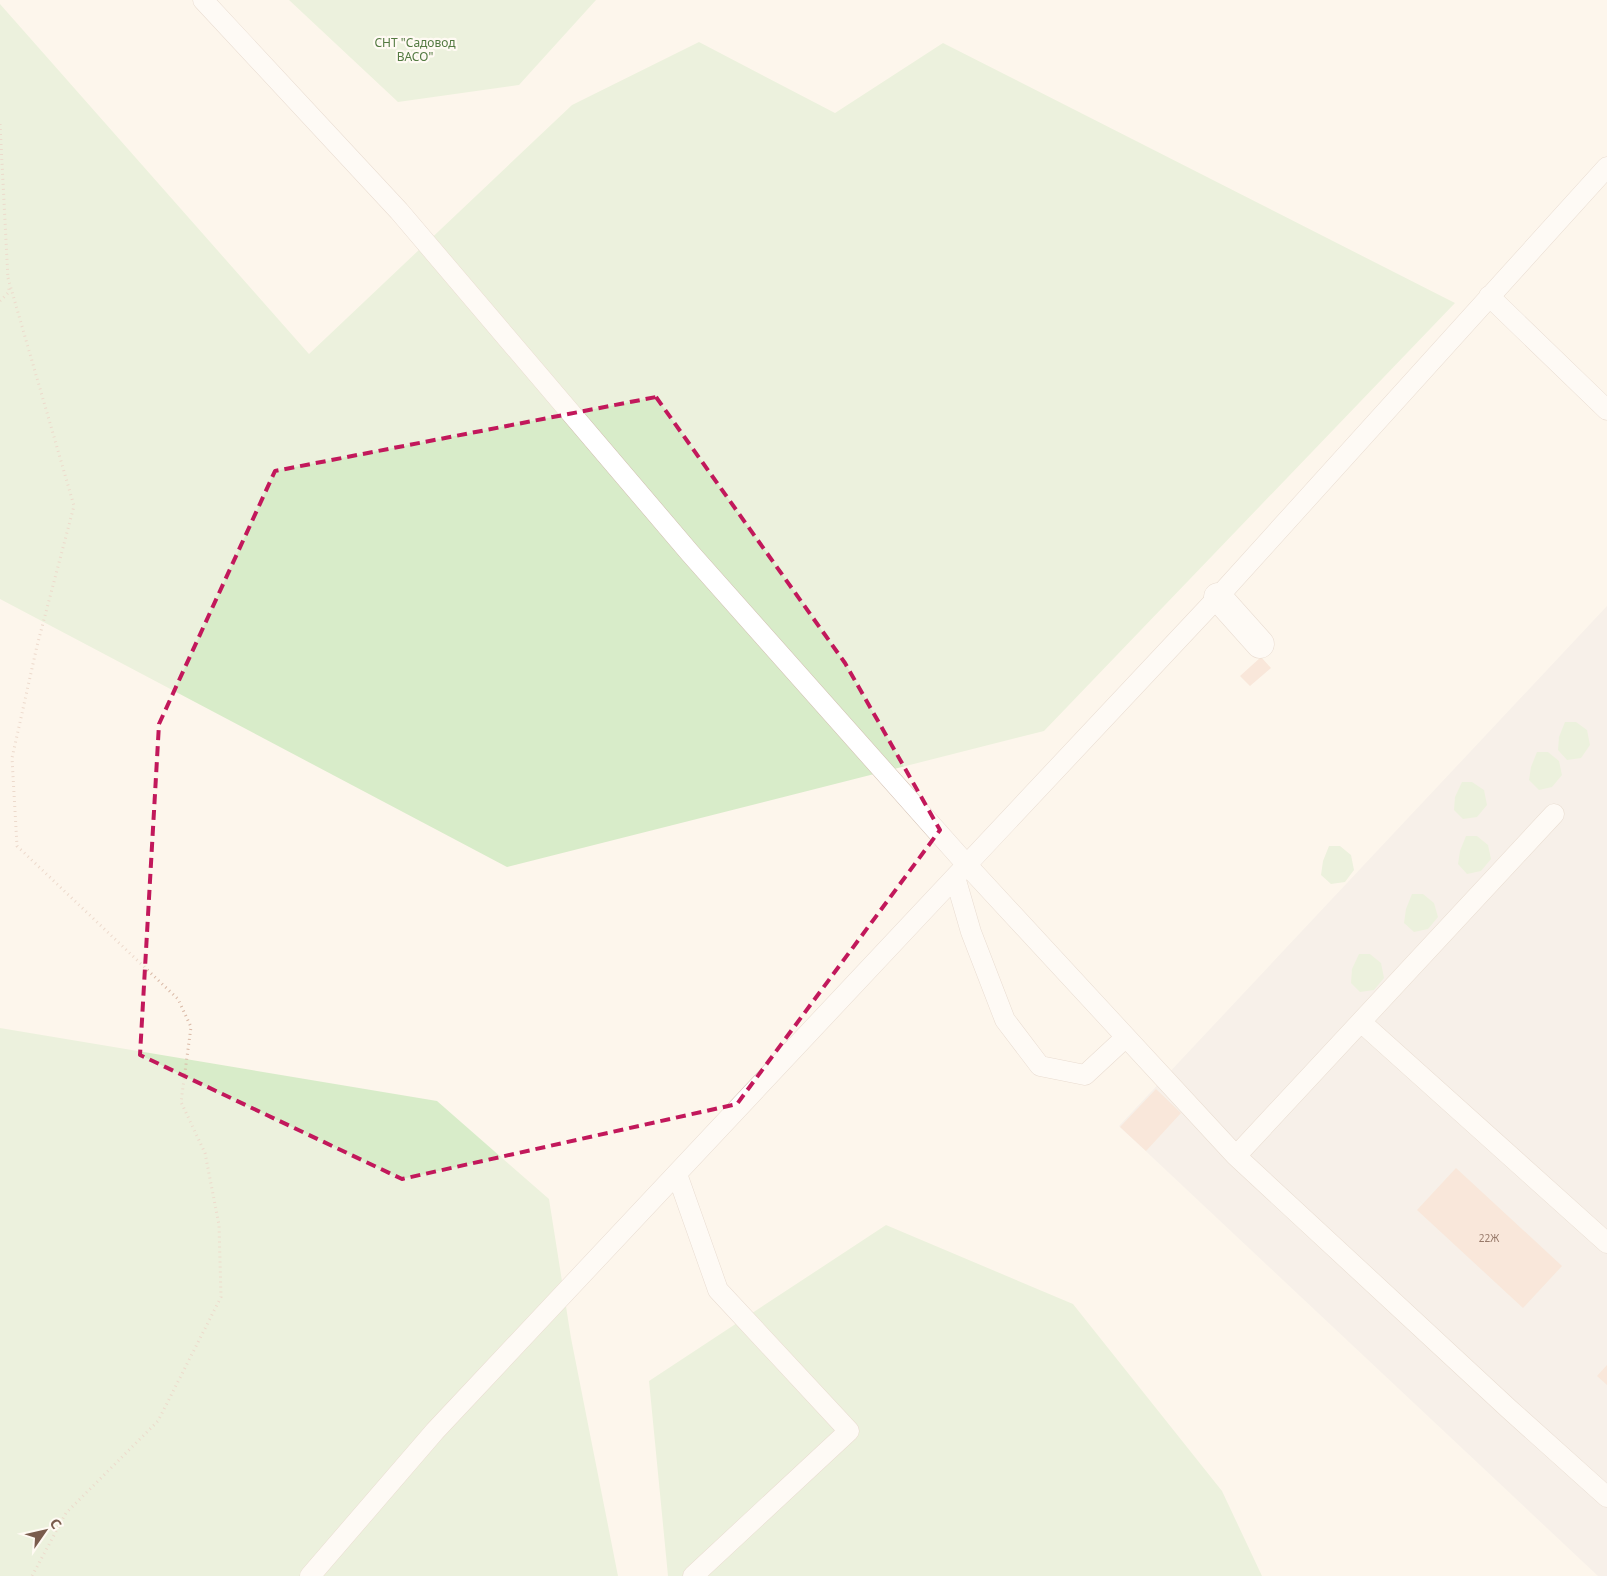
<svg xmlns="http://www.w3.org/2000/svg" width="1607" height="1576" font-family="'Noto Sans',sans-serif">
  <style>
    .industrial { fill: #efe9e4 }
    .green { fill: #d8ecc9 }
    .building { fill: #f3d5c3 }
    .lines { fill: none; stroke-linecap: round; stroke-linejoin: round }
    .lane-casing { stroke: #d1beb0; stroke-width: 21 }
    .street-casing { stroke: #d1beb0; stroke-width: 29 }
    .path { stroke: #d9b8a5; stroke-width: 3; stroke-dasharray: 1 4; stroke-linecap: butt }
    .lane { stroke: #fff; stroke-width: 20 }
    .street { stroke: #fff; stroke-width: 28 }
    .marked { fill: none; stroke: #c2185b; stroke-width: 4; stroke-dasharray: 10 6; stroke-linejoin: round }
    .labels { text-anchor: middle; stroke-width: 4.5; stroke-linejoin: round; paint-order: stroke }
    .number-label { font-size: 10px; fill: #987a6a }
    .park-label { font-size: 12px; fill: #537a41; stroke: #fffaf3 }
  </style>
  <rect width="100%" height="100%" fill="#fdf6ec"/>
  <path class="industrial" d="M1607,606v970h-9l-479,-450z"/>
  <path class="green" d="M289,0h307l-77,85 -121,17z
    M0,4l309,350 263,-249 127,-63 136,71 108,-70 512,260 -411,428 -537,136 -507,-268z
    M1565,722h11l11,8 3,15 -9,13 -14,2 -9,-10 1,-13z
    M1537,752h11l11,9 3,14 -10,12 -13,3 -10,-10 2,-13z
    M1462,782h10l12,8 3,15 -10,12 -14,2 -9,-9 1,-13z
    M1466,836h11l11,9 3,14 -10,12 -14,3 -9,-10 2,-13z
    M1329,846h11l11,9 3,15 -9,12 -14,2 -10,-9 2,-14z
    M1412,894h11l11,9 4,14 -10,12 -14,3 -10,-9 2,-14z
    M1359,954h11l11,9 3,15 -10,12 -14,2 -9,-9 1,-14z
    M0,1028l437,73 112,98 22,139 47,238h-618z
    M886,1225l187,79 149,187 40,85h-594l-19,-195z"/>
  <path class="building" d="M1261,657l10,11 -21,18 -10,-10z
    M1156,1089l25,24 -35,38 -26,-24z
    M1456,1168l106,98 -39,42 -106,-98z
    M1607,1365v20l-10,-9z"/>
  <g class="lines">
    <g class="lane-casing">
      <path id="lane" d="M203,0l196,211 291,342 277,312 269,291
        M1489,296l118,114
        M1554,814l-318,342 273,253 98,88
        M955,877l16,55 34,88 35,46 45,9 41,-38
        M1361,1022l246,221
        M677,1174l41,116 131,141 -156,145
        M310,1576l125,-145 783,-834 389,-430"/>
    </g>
    <g class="street-casing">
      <path id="street" d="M1218,597l42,47"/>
    </g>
    <path class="path" d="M0,124l8,155
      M8,278l66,228 -37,140 -25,112 5,88 161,153 13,28 -10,75 24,51 14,72 2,72 -63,124 -92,92 -34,63
      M0,301l9,-9v-7"/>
    <use href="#lane" class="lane"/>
    <use href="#street" class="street"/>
  </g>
  <path d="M0 0H1607V1576H0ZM656,397l189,266 95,167 -203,274 -335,75 -262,-124 19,-331 116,-253z" fill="#fdf6ec" fill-opacity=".55" fill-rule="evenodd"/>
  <path class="marked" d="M656,397l189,266 95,167 -203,274 -335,75 -262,-124 19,-331 116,-253z"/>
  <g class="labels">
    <g class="number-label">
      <text x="1489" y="1242">22Ж</text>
    </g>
    <g class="park-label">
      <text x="415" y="47">СНТ "Садовод<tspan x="415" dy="14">ВАСО"</tspan></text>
    </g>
  </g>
  <g transform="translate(45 1531) rotate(56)" stroke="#fffaf3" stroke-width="4" paint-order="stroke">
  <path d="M0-4L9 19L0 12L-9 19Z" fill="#7a5c4d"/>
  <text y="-8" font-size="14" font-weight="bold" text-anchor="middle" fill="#7a5c4d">С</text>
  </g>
</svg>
